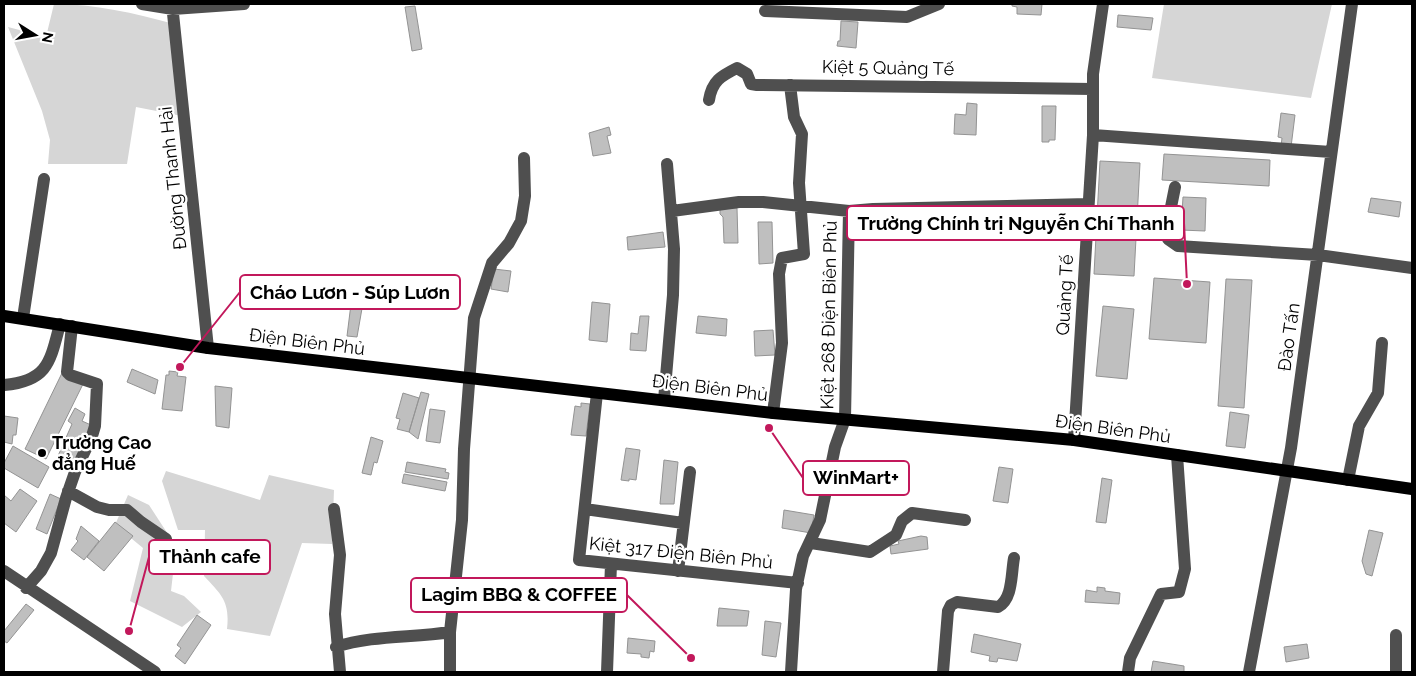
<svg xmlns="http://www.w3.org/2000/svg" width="1416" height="676" font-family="Raleway,sans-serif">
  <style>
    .green { fill: #d6d6d6 }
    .building { fill: #bfbfbf; stroke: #939393 }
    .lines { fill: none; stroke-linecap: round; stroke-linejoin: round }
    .minor { stroke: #4f4f4f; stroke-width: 12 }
    .major { stroke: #000; stroke-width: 12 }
    .poi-dot { fill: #000; stroke: #fff; stroke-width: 2 }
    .labels { text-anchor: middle; stroke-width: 4.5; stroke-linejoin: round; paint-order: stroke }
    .street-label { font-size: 18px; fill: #000; stroke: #fff }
    .poi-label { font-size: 18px; font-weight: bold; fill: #000; stroke: #fff; text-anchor: start }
    .leader { fill: none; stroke: #c2185b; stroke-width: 2 }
    .callout-dot { fill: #c2185b; stroke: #fff; stroke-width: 2 }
    .callout { fill: #fff; stroke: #c2185b; stroke-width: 2 }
    .callout-label { font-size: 19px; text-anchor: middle; font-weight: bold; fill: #000 }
  </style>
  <rect width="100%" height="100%" fill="#fff"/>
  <path class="green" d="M54,4c41,0 80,9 120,20l8,92 -46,-9 -9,57h-79l2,-24 -8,-29 -34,-84 38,10z
    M1164,4h168l-21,94 -159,-20z
    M166,471l94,29 9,-25 65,15 -2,54 -30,-1 -32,93 -43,-7c3,-27 -5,-34 -23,-53l1,-46h-27l-16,-49z
    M128,495l21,10 26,40 19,9 -3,13 -17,-2 -3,26 13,5 17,16 -19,15 -52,-26 13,-53 -28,-23z"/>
  <path class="building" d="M1012,4h30l-1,11 -24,-1v-7l-5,-1z
    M415,6l7,43 -10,2 -7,-44z
    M1118,15l35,3 -2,12 -34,-3z
    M841,21l17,1 -2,26 -19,-2 1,-5h2z
    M967,103l10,1 -1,31 -22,-1 1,-20 11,1z
    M1042,106h14l-1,34h-6v2h-7z
    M1281,113l14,2 -4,32 -10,-1 1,-8 -4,-1z
    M609,127l2,8 -4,1 4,17 -18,3 -4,-23z
    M1164,154l106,6 -1,26 -107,-6z
    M1100,161l40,2 -6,113 -40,-2z
    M1183,197l23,1 -1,33 -24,-1z
    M1371,198l30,4 -2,15 -31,-5z
    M737,208l1,35h-14l-1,-26 -3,-3v-5z
    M758,222h14l1,41 -14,1z
    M663,232l2,15 -37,3 -1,-13z
    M494,269l17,2 -3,21 -17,-3z
    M1154,278l56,4 -4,61 -57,-4z
    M1226,279l26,1 -8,128 -26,-2z
    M352,296l12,1 -7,40 -10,-1z
    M592,302l18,2 -3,38 -18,-2z
    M1103,306l31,3 -7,70 -31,-3z
    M640,316h9l-3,35 -16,-1 1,-17 7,1z
    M698,316l29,3 -1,17 -30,-3z
    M773,330l2,25 -20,1 -1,-25z
    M132,369l26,11 -3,14 -28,-12z
    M63,371l21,11 -38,77 -21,-10z
    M169,371l9,1 -1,4 9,1 -4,34 -20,-2 4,-34h3z
    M215,386l17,2 -3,40 -13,-2z
    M421,392l8,2 -11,45 -9,-7z
    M403,393l16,5 -10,34 -12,-3 3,-10 -4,-1z
    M581,403l9,1 -4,32 -15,-1 4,-29 6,1z
    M75,408l10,6 -3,7 9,4 -20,47 -17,-7 18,-41 -4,-3z
    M430,409l15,2 -5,32 -14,-2z
    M1230,412l19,3 -4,33 -19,-2z
    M4,416l14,2 -2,17h-3l-1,9 -8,-2z
    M371,437l12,4 -6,22 -3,-1 -3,13 -9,-2z
    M13,446l36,21 -11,21 -34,-20v-5z
    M626,448l14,2 -4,30 -7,-1v2l-8,-1z
    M664,460l14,2 -4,42h-14z
    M407,462l39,7 -1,3 4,1 -1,6 -43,-7z
    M999,467l14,2 -5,34 -15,-2z
    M404,474l43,8 -2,9 -43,-8z
    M1102,478l10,2 -6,43 -10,-1z
    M20,489l17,12 -21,31 -12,-9v-28l7,6z
    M50,494l11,5 -14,35 -11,-5z
    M784,510l30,5 -3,18 -29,-5z
    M115,522l18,14 -29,35 -17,-14z
    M81,526l18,15 -15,19 -13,-10 7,-9 -2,-2z
    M1369,530l14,3 -11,43 -6,-2 -4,-13z
    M921,536l6,1 1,12 -37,5 -1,-8 9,-2 -1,-3z
    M1097,587l8,1v3l15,2 -1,11 -34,-2 1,-12 11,2z
    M26,604l8,6 -27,33 -3,-2v-10z
    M719,608l30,3 -2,15h-30z
    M197,615l14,10 -26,39 -10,-8 6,-8 -4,-3z
    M765,621l16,2 -5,34 -14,-2z
    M974,634l47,10 -4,17 -19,-3 -1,4 -8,-1 1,-5 -19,-4z
    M628,638l27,3 -1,11 -4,-1 -1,7 -8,-1v-3l-14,-1z
    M1307,644l2,14 -23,4 -2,-15z
    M1153,661l31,5v6h-33z"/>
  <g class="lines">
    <path class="minor" d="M142,4l31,5 71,-5
      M172,4l36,344
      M765,11l142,6 32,-13
      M709,100c3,-19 12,-24 28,-32l10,6 4,10 6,1 336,4
      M1093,135l238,17
      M1175,187l-8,40 1,12 10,7 140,9 94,13
      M672,211l67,-9h24l86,9 24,-2 215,-5
      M23,318l21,-139
      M4,385c44,-4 46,-23 56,-61
      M597,393l-18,167 219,23
      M664,400l9,-105 1,-46 -7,-85
      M773,413l9,-70 -3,-69 3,-16 22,-4 -5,-71 3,-49 -8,-17 -4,-32
      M1074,440l19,-305v-61l10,-70
      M1348,480l11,-54 19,-33 4,-50
      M68,491l29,16 12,3h18l14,12 25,17
      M334,509l6,46 -5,59 5,58
      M585,509l98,14
      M811,543l59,9 26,-17 6,-14 10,-8 53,7
      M4,571l151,101
      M678,571l12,-99
      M26,588l15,-17 10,-18 15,-55 9,-26 17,-36 3,-10 2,-42 -27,-9 -3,-3 5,-46
      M453,602l30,4h23
      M1396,635v37
      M336,647c36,-12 77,-9 114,-15
      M450,672v-40l12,-112 2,-71 10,-131 18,-55 17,-20 12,-22 4,-25 -1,-38
      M607,672l4,-108
      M791,672l5,-83 7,-33 17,-36 15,-73 10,-28 4,-208
      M943,672l5,-61 3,-6 6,-3 41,5c15,-8 13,-33 16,-49
      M1128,672l2,-14 31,-64 18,-2 6,-23 -8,-114
      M1249,672l42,-224 61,-444"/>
    <path class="major" d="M4,316l204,32 565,65 301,27 338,49"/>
  </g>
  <circle class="poi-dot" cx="42" cy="453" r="5"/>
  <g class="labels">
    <g class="street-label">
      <text transform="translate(888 68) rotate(1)" y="6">Kiệt 5 Quảng Tế</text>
      <text transform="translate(173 178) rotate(-96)" y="6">Đường Thanh Hải</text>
      <text transform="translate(1065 295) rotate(-87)" y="6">Quảng Tế</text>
      <text transform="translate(829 315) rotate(-89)" y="6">Kiệt 268 Điện Biên Phủ</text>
      <text transform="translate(1289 337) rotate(-82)" y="6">Đào Tấn</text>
      <text transform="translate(307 342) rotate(7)" y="6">Điện Biên Phủ</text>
      <text transform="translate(710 388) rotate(7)" y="6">Điện Biên Phủ</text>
      <text transform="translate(1113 429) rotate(8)" y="6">Điện Biên Phủ</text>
      <text transform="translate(681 553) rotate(6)" y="6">Kiệt 317 Điện Biên Phủ</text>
    </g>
    <g class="poi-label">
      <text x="52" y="449">Trường Cao<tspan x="52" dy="21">đẳng Huế</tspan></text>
    </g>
  </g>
  <path class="leader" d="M1187 284L1184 223M180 367L240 292M769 428L803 478M129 631L149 557M691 658L627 595"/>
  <g class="callout-dot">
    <circle cx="1187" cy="284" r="5"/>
    <circle cx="180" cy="367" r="5"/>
    <circle cx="769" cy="428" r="5"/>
    <circle cx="129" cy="631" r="5"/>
    <circle cx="691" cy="658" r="5"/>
  </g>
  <g class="callout">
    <rect x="847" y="206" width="337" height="34" rx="5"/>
    <rect x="240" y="275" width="220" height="34" rx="5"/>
    <rect x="803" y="461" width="106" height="34" rx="5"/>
    <rect x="149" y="540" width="121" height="34" rx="5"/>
    <rect x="411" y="578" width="216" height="34" rx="5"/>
  </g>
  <g class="callout-label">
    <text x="1016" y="230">Trường Chính trị Nguyễn Chí Thanh</text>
    <text x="350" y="299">Cháo Lươn - Súp Lươn</text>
    <text x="856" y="484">WinMart+</text>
    <text x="210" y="563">Thành cafe</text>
    <text x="519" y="601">Lagim BBQ &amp; COFFEE</text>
  </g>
  <rect width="1416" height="676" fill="none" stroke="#000000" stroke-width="10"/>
  <g transform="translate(35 35) rotate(101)" stroke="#ffffff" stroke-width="4" paint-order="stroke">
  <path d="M0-4L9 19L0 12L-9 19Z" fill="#000000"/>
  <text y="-8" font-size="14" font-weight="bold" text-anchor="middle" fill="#000000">N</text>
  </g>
</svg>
